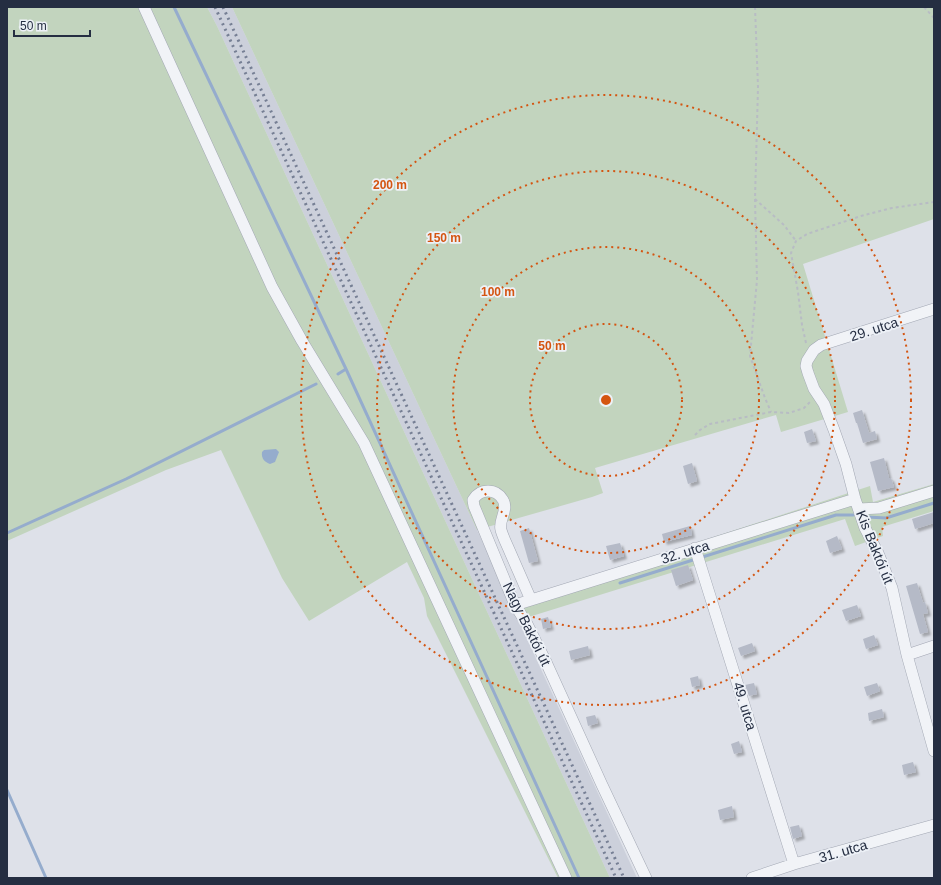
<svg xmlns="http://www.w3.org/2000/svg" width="941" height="885" font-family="Arial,sans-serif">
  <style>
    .built { fill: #ccd0db }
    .green { fill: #c2d4be }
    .water { fill: #95accd }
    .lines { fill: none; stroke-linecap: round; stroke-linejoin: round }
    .stream { stroke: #95accd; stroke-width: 3 }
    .building { fill: #b5bac7; filter: url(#shadow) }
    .minor-casing { stroke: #a3a8b4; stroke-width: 12 }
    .path { stroke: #b8bcc4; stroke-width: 2; stroke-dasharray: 3 3; stroke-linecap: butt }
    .minor { stroke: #f1f3f7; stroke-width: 11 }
    .rail { stroke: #767f94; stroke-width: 3; stroke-dasharray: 2 4; stroke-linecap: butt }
    .ring { fill: none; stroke: #d45511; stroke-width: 2; stroke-dasharray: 2 4 }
    .labels { text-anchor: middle; stroke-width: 3.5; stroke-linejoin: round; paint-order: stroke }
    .street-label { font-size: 14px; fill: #252e42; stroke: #edf1f7 }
    .centre { fill: #d45511; stroke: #edf1f7; stroke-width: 2 }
    .ring-label { font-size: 12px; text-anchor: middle; font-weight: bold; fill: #d45511; stroke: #edf1f7; stroke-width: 3.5; stroke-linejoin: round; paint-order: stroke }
  </style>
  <defs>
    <filter id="shadow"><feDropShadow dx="3" dy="3" stdDeviation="1" flood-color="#0004"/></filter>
  </defs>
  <rect width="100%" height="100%" fill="#dee1e9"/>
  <path class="built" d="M207,7h25l245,523 160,348h-27l-393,-852z"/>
  <path class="green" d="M7,7h200l10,19 393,852h-52l-131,-262 -3,-18 -17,-36 -98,59 -27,-43 -61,-128 -55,20 -159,71z
    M232,7h702v212l-131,45 45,148 -67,20 -5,-17 -181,53 8,25 -11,4 -115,33z
    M934,484v27l-52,16 1,9 -28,10 -10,-27 -326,101 -8,-17 359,-117 3,16z"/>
  <path class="water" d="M276,449l3,3 -4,10 -5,2c-5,-2 -9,-5 -8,-12l2,-2z"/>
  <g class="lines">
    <path class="stream" d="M174,7l172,362 233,509
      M338,374l8,-5
      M867,517l19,1 48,-15
      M7,533l119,-54 190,-95
      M620,583l216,-68h17
      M7,790l39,88"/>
  </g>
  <path class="building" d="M862,410l7,23 6,-2 2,8 -14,4 -6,-20h-1l-3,-10z
    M812,429l4,12 -9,2 -3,-11z
    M884,458l5,20h2l3,9 -16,4 -8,-29z
    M692,463l5,18 -9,3 -5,-18z
    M934,512v11l-19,6 -3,-10z
    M690,526l2,9 -28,7 -2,-8z
    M529,528l9,33 -9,2 -9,-32z
    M837,536l5,13 -12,4 -4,-12z
    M620,543l4,13 -14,4 -4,-14z
    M688,565l5,15 -17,6 -5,-16z
    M917,583l6,20 2,-1 3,11 -5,1 5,18 -8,2 -14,-48z
    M857,605l4,11 -15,5 -4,-11z
    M548,617l3,10 -8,2 -2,-10z
    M874,635l4,10 -12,4 -3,-10z
    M752,643l3,8 -14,5 -3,-8z
    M588,646l2,9 -19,5 -2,-9z
    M698,676l2,9 -8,2 -2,-9z
    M754,683l3,11 -8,2 -4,-11z
    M877,683l3,8 -13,5 -3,-9z
    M882,709l2,8 -15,4 -1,-8z
    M595,715l3,8 -10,3 -2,-9z
    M739,741l3,11 -8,2 -3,-10z
    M913,762l3,10 -12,3 -2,-10z
    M732,806l2,11 -14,3 -2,-10z
    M799,825l3,11 -9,3 -3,-12z"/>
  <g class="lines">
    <g class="minor-casing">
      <path id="minor" d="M144,7l128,280 30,54 62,102 202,435
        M934,309l-113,36 -7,5 -7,11 -1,5 2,7 6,16 10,15 10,26 12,34 9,35 10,29 13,25 14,35 15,67 27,96
        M859,509l20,-1 55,-17
        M695,548l99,316
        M531,600c-7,-16 -14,-32 -21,-48 -3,-7 -7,-15 -9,-22 -3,-10 8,-20 2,-30 -7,-12 -23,-12 -30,0l1,6 41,99 12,19 19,38 56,123 44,93
        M515,605l340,-106
        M907,655l27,-9
        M752,878l42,-14 140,-39"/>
    </g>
    <path class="path" d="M755,7l3,80 -3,112 29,26 12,16
      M924,7l10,11
      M755,199l2,81 -7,76 15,42 6,14
      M806,343l-4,-18 -4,-33 -7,-39 5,-12 11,-7 54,-18 31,-8 42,-6
      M695,435l5,-5 10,-6 61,-12 18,1 15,-5 7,-7"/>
    <use href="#minor" class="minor"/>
    <path class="rail" d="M215,7l401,871
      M223,7l401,871"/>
  </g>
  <g class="ring">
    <circle cx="606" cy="400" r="76"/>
    <circle cx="606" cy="400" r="153"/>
    <circle cx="606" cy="400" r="229"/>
    <circle cx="606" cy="400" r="305"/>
  </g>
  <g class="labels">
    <g class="street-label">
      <text transform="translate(874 329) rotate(-18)" y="5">29. utca</text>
      <text transform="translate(875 547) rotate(68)" y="5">Kis Baktói út</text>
      <text transform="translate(685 552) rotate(-17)" y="5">32. utca</text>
      <text transform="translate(527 624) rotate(64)" y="5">Nagy Baktói út</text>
      <text transform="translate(745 706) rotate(73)" y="5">49. utca</text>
      <text transform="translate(843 851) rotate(-16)" y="5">31. utca</text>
    </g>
  </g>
  <circle cx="606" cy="400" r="6" class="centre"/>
  <g class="ring-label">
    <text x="390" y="189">200 m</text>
    <text x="444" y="242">150 m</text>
    <text x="498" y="296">100 m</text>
    <text x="552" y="350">50 m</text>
  </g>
  <rect width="941" height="885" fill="none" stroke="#252e42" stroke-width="16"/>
  <path d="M14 30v6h76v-6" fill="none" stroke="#252e42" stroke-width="2"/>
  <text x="20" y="30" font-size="12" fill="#252e42" stroke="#edf1f7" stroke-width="3" paint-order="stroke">50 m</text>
</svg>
